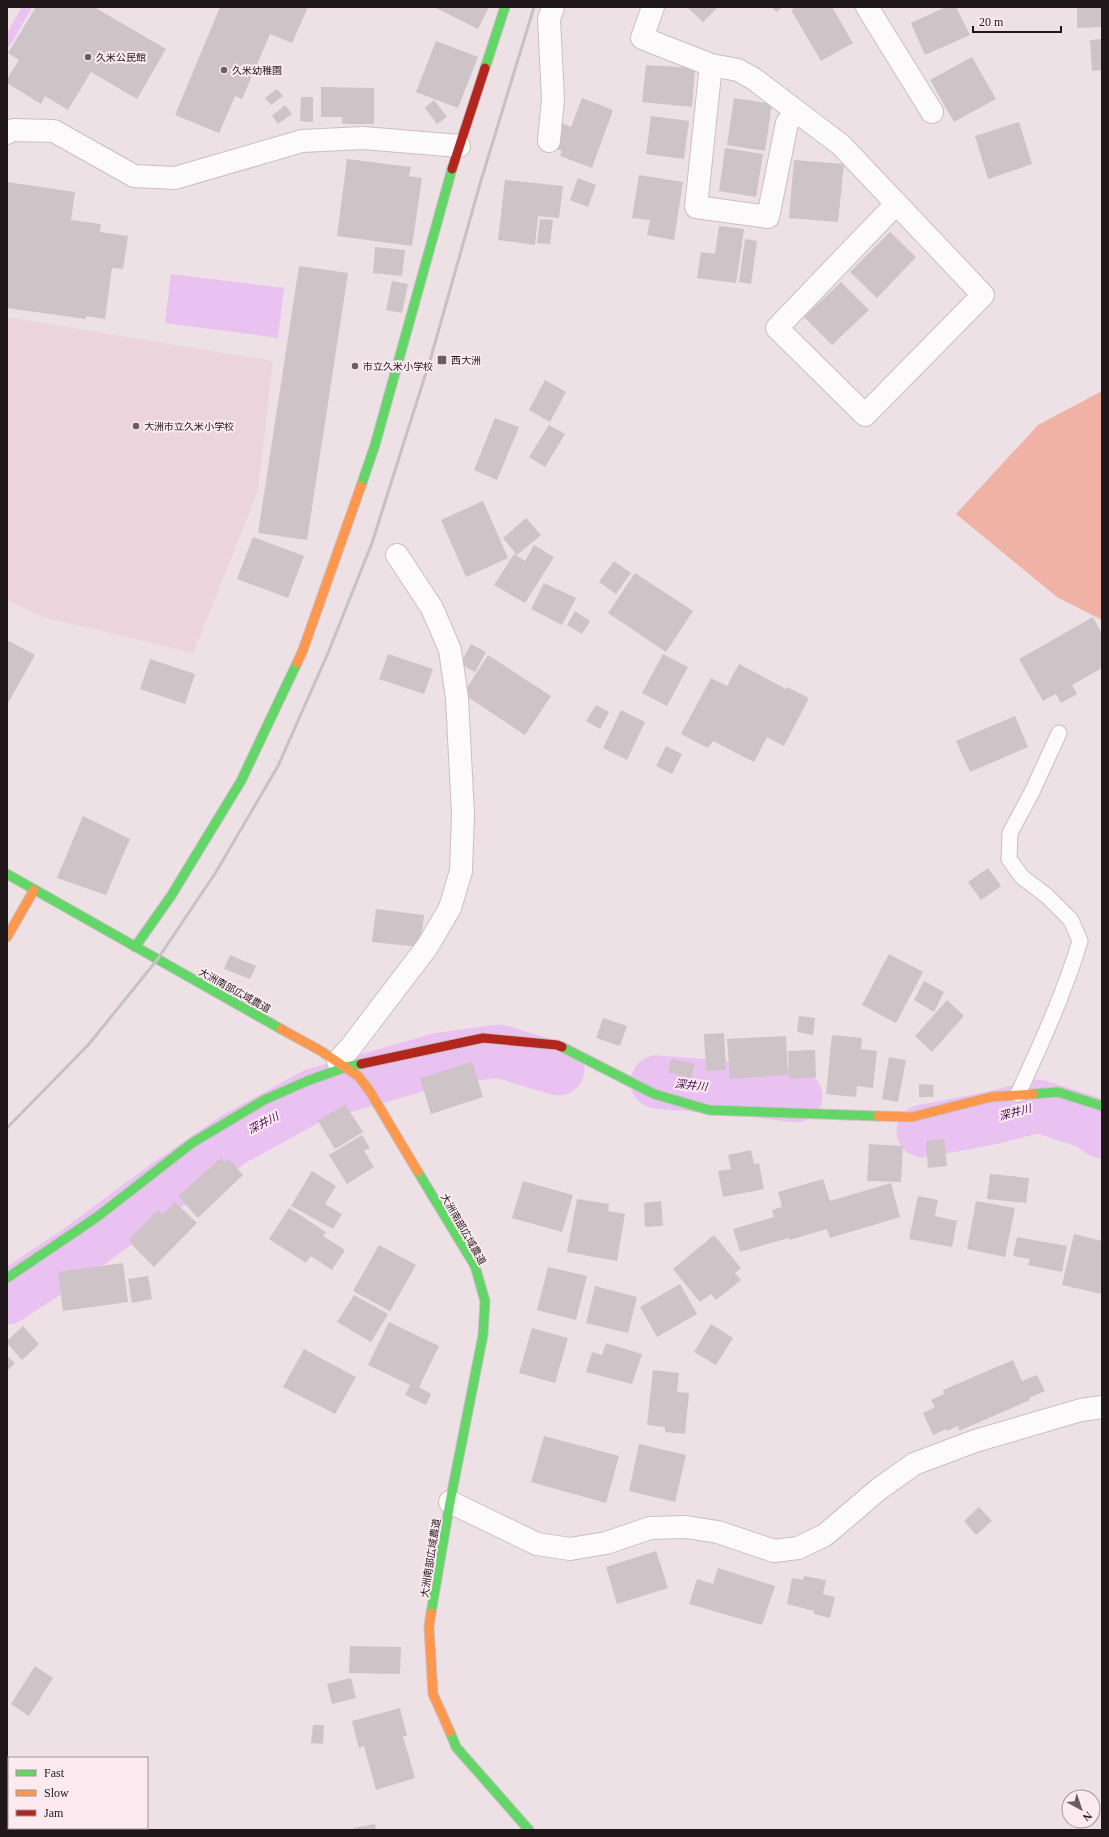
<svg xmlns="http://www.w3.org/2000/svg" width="1109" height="1837" font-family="'Times New Roman','Noto Sans JP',serif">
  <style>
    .built { fill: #ebd4db }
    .forest { fill: #efb2a5 }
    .water { fill: #eac2f1 }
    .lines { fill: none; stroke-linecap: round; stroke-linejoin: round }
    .stream { stroke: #eac2f1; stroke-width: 9 }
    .river { stroke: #eac2f1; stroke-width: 53 }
    .building { fill: #cec3c6 }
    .lane-casing { stroke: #c9bfc3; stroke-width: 17 }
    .street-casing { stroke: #c9bfc3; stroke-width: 24 }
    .fast-casing { stroke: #c9bfc3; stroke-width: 11 }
    .slow-casing { stroke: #c9bfc3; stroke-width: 11 }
    .jam-casing { stroke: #c9bfc3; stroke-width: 11 }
    .lane { stroke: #fcfafb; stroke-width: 15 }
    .street { stroke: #fcfafb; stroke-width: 22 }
    .fast { stroke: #63d668; stroke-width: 9 }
    .slow { stroke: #ff974d; stroke-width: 9 }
    .jam { stroke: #b3261e; stroke-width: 9 }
    .rail { stroke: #c5c2c3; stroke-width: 3 }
    .poi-dot { fill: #675e61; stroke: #fdeaf0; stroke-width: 1.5 }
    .labels { text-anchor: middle; stroke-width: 4; stroke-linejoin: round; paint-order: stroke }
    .poi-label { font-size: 10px; fill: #1f171a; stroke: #fdeaf0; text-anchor: start }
    .street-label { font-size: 10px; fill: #1f171a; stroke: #fdeaf0 }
    .water-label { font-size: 11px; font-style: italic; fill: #440751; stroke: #fdeaf0 }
  </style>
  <rect width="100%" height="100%" fill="#ede1e5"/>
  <path class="built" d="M7,317l266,44 -15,129 -65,163 -150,-36 -36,-17z"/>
  <path class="forest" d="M1102,391v229l-45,-23 -101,-83 82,-89z"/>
  <path class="water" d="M171,274l113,14 -6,50 -113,-15z"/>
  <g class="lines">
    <path class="stream" d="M7,42l20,-35"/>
    <path class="river" d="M657,1082l87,7 52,7
      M923,1131l69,-13 46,-12 50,16 14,10
      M7,1298l67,-44 96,-71 64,-44 80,-44 127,-36 58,-8 59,18"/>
  </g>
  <path class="building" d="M36,7h58l72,42 -29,50 -46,-27 -23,38 -23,-14 -4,8 -34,-21v-4l12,-19 -11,-7z
    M220,7h88l-16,36 -22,-9 -28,65 -7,-3 -16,37 -44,-18z
    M434,7h55l-11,22z
    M687,7h31l-15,15z
    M771,7h11l-5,5z
    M796,7h36l21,36 -32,18 -30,-51z
    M946,7h10l14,28 -45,20 -14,-32z
    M1077,7h25v20l-25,1z
    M1102,39v31l-10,1 -2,-31z
    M436,41l42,16 -20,51 -42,-16z
    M972,57l24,42 -42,23 -24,-42z
    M646,65l49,3 -3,39 -50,-5z
    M321,87l53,1v36h-32v-7h-21z
    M277,89l6,7 -12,9 -6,-7z
    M301,97h12v25l-13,-1z
    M582,98l31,12 -21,58 -32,-12 2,-5 -9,-3 9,-25 9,4z
    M734,98l38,6 -7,47 -38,-6z
    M434,100l13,17 -10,7 -12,-16z
    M285,105l7,9 -14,10 -6,-8z
    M651,116l38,5 -5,38 -38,-5z
    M1019,122l13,42 -44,15 -13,-43z
    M725,148l38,6 -7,43 -37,-6z
    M347,159l64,8 -2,9 13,2 -10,68 -75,-10z
    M794,160l50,4 -6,58 -49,-4z
    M639,175l44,7 -9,58 -27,-5 3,-15 -18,-2z
    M578,178l18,7 -8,22 -18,-7z
    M505,180l58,6 -4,32 -21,-2 -3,29 -37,-5z
    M7,182l68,10 -4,28 30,4 -1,8 28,4 -5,33 -11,-1 -7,51 -19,-3v3l-79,-11z
    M540,219l13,1 -3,24 -13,-1z
    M719,226l25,3 -8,54 -39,-5 4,-26 14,2z
    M890,232l26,25 -39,41 -27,-26z
    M745,239l12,2 -6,43 -12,-2z
    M375,247l30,3 -3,26 -29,-3z
    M299,266l49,7 -41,267 -49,-7z
    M392,281l16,3 -6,29 -16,-3z
    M841,282l28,28 -37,35 -28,-28z
    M545,380l21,12 -16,30 -21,-12z
    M495,418l24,9 -22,53 -23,-10z
    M549,425l16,9 -20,33 -16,-10z
    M483,501l25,57 -42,19 -25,-57z
    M526,518l15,17 -24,20 -14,-17z
    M253,537l51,19 -16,42 -51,-19z
    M534,545l20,12 -29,46 -31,-18 20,-31 11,7z
    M614,561l17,12 -15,21 -17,-12z
    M635,573l58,38 -27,41 -58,-39z
    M544,583l32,15 -14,27 -31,-16z
    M575,611l15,10 -8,13 -15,-9z
    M1093,617l9,17v34l-30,17 5,9 -16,9 -5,-9 -13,7 -24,-42z
    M7,640l28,15 -28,50z
    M471,644l15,8 -11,20 -15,-8z
    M388,654l45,15 -9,25 -45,-15z
    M663,654l25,13 -21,39 -25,-13z
    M488,655l63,41 -26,39 -62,-41z
    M150,659l45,15 -10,30 -45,-15z
    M739,664l47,25 1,-2 22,11 -25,48 -17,-9 -13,25 -41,-21 -5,7 -27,-14 30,-56 16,8z
    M596,705l13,7 -9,17 -14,-8z
    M621,710l24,12 -18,38 -24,-12z
    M1015,716l13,31 -58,25 -14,-31z
    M666,746l16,8 -10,20 -16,-8z
    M83,816l47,23 -24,56 -49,-17z
    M988,868l13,18 -20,14 -13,-18z
    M376,909l48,6 -4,32 -48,-5z
    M889,954l34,18 -27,51 -34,-18z
    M230,955l26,11 -6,13 -26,-10z
    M924,981l20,11 -10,20 -20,-12z
    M947,1000l17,16 -32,36 -17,-16z
    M799,1016l16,2 -2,17 -16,-3z
    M603,1018l24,8 -7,20 -24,-8z
    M724,1033l2,37 -20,1 -2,-37z
    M832,1035l30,3 -1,11 16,2 -4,37 -16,-2 -1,11 -30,-3z
    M786,1036l2,39 -58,4 -3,-40z
    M815,1050l1,27 -27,2 -1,-28z
    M889,1057l17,3 -8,42 -16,-3z
    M671,1059l24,5 -4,14 -23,-6z
    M472,1062l11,35 -52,17 -11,-36z
    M919,1084l15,1 -1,12h-14z
    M345,1104l18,28 -28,17 -17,-28z
    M362,1135l8,13 -6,3 10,16 -27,17 -18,-29z
    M944,1139l3,27 -19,2 -2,-27z
    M869,1144l34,2 -2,36 -34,-1z
    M751,1150l3,14 5,-1 5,26 -41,8 -5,-26 13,-2 -3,-14z
    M221,1158l4,4 4,-3 14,16 -45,43 -20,-22z
    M312,1171l24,15 -11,18 17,10 -9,15 -42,-23z
    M990,1174l39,4 -3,25 -39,-4z
    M823,1179l7,22 61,-18 9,34 -70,21 -3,-9 -38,11 -2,-6 1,4 -48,14 -7,-23 41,-12 -2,-7 10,-3 -4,-15z
    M523,1181l50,14 -11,37 -50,-14z
    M918,1196l20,4 -3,16 22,5 -5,26 -43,-8z
    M577,1199l32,5 -1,7 17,3 -8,47 -50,-9z
    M661,1201l2,25 -18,1 -1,-24z
    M976,1201l39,7 -10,49 -38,-8z
    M175,1202l22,21 -43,44 -22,-22 1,-1 -4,-5 29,-29 5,5z
    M289,1208l37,24 -3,4 22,14 -13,20 -21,-14 -5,7 -37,-24z
    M1074,1234l28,7v53l-40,-9z
    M714,1235l27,33 -6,5 6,7 -25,20 -5,-6 -11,8 -27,-33z
    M1017,1237l50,9 -5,26 -34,-7 2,-6 -17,-3z
    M379,1245l37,20 -26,46 -37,-20z
    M123,1263l5,39 -65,9 -5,-39z
    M548,1267l39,9 -11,44 -39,-10z
    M148,1276l4,23 -20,4 -4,-24z
    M680,1284l17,30 -40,23 -17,-30z
    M595,1286l42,11 -9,36 -42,-10z
    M354,1295l34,19 -17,28 -34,-20z
    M389,1322l50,24 -20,41 12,7 -5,11 -21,-10 5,-10 -42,-20z
    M711,1324l22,14 -17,27 -22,-13z
    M23,1326l16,18 -17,16 -15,-17v-2z
    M532,1328l36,10 -13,45 -36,-10z
    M606,1343l36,11 -10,30 -46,-12 6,-20 10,3z
    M304,1349l52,28 -21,37 -52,-27z
    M7,1356l8,7 -8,8z
    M1013,1360l9,21 15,-6 8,16 -16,7 1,2 -71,31 -1,-5 -11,5 -1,-2 -13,6 -10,-22 12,-6 -4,-7 13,-6 -1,-4z
    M653,1370l26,3 -2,19 12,1 -4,41 -20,-2v-5l-18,-2z
    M544,1436l75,20 -13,47 -75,-21z
    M639,1444l47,11 -11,47 -46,-11z
    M979,1507l13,14 -16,14 -12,-14z
    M656,1551l12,37 -51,16 -11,-37z
    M718,1568l57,18 -13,39 -73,-21 8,-25 16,5z
    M804,1576l22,4 -3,14 12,3 -5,21 -16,-4v-3l-27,-7 5,-26 11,2z
    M350,1646l51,1 -1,27 -51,-1z
    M35,1666l18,12 -24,38 -18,-12z
    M351,1678l5,20 -24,6 -5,-20z
    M400,1708l7,28h-4l12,42 -39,12 -12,-44 -5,2 -7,-27z
    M313,1725h11l-1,19 -12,-1z
    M375,1824l1,6h-22l-1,-2z"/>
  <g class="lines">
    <g class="lane-casing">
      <path id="lane" d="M1018,1094c23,-50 46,-100 62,-153l-9,-21 -24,-24 -25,-19 -13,-18 1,-26 22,-41 27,-59"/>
    </g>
    <g class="street-casing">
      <path id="street" d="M653,7l-11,31 69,27 -15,142 72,10 19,-94 9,-12
        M867,7l65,105
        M711,65l27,5 16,9 87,66 142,150 -118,120 -88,-87 119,-124
        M7,133l6,-3 41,1 80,45 41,2 127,-37 61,-3 96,8
        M549,141l4,-42 -4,-80 4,-12
        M338,1061l12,-13 77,-101 23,-39 11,-37 2,-57 -6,-116 -7,-48 -18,-42 -35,-53
        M450,1502l87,42 33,5 36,-6 44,-15 36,-1 32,5 56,19 24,-3 27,-13 54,-46 35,-25 61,-23 106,-31 21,-3"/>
    </g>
    <g class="fast-casing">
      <path id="fast" d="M485,68l20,-61
        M361,486l14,-41 77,-276
        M7,874l274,155
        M135,947l36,-51 70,-115 56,-118
        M562,1047l92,47 55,16 169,6
        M1033,1094l25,-2 44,14
        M418,1172l57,94 10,35 -2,34 -33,167 -19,111
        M7,1278l90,-61 95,-74 72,-43 43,-19 39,-14 15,-3
        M450,1732l6,15 73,83"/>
    </g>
    <g class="slow-casing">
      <path id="slow" d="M297,663l6,-13 58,-164
        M7,937l27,-47
        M281,1029l40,22 37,25 11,14 49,82
        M878,1116l34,1 79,-20 42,-3
        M431,1613l-2,14 4,67 17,38"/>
    </g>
    <g class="jam-casing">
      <path id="jam" d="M452,169l33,-101
        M361,1064l122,-26 74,7 5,2"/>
    </g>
    <use href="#lane" class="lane"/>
    <use href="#street" class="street"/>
    <use href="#fast" class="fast"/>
    <use href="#slow" class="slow"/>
    <use href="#jam" class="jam"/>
    <path class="rail" d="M7,1128l82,-84 68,-84 59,-88 62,-106 50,-113 44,-110 59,-186 49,-173 54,-177"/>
  </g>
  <g class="poi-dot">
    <circle cx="88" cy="57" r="4"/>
    <circle cx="224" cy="70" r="4"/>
    <rect x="437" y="355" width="10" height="10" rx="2"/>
    <circle cx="355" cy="366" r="4"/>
    <circle cx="136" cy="426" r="4"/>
  </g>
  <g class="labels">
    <g class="poi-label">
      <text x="96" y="61">久米公民館</text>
      <text x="232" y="74">久米幼稚園</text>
      <text x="451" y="364">西大洲</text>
      <text x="363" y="370">市立久米小学校</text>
      <text x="144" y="430">大洲市立久米小学校</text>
    </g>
    <g class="street-label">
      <text transform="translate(235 990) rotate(29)" y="4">大洲南部広域農道</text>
      <text transform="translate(464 1229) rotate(60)" y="4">大洲南部広域農道</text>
      <text transform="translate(430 1558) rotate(-81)" y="4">大洲南部広域農道</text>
    </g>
    <g class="water-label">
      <text transform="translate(691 1085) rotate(6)" y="4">深井川</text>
      <text transform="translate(1015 1112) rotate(-15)" y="4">深井川</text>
      <text transform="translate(263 1123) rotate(-28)" y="4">深井川</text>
    </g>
  </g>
  <rect width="1109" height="1837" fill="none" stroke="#1f171a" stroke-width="16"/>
  <rect x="8" y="1757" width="140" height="72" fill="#fdeaf0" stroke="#a4969a"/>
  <rect x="16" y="1770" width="20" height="6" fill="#63d668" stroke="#a4969a"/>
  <text x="44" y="1777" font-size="12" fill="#1f171a">Fast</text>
  <rect x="16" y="1790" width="20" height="6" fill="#ff974d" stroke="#a4969a"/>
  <text x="44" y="1797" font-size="12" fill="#1f171a">Slow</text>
  <rect x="16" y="1810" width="20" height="6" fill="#b3261e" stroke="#a4969a"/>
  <text x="44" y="1817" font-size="12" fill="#1f171a">Jam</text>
  <g transform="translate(1081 1809) rotate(140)"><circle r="19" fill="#fdeaf0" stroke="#a4969a"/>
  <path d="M0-3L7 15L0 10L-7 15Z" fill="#675e61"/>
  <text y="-6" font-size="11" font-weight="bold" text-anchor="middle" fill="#1f171a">N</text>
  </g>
  <path d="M973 26v6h88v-6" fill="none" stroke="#1f171a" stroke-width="2"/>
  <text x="979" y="26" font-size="12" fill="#1f171a" stroke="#fdeaf0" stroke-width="3" paint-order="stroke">20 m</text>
</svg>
